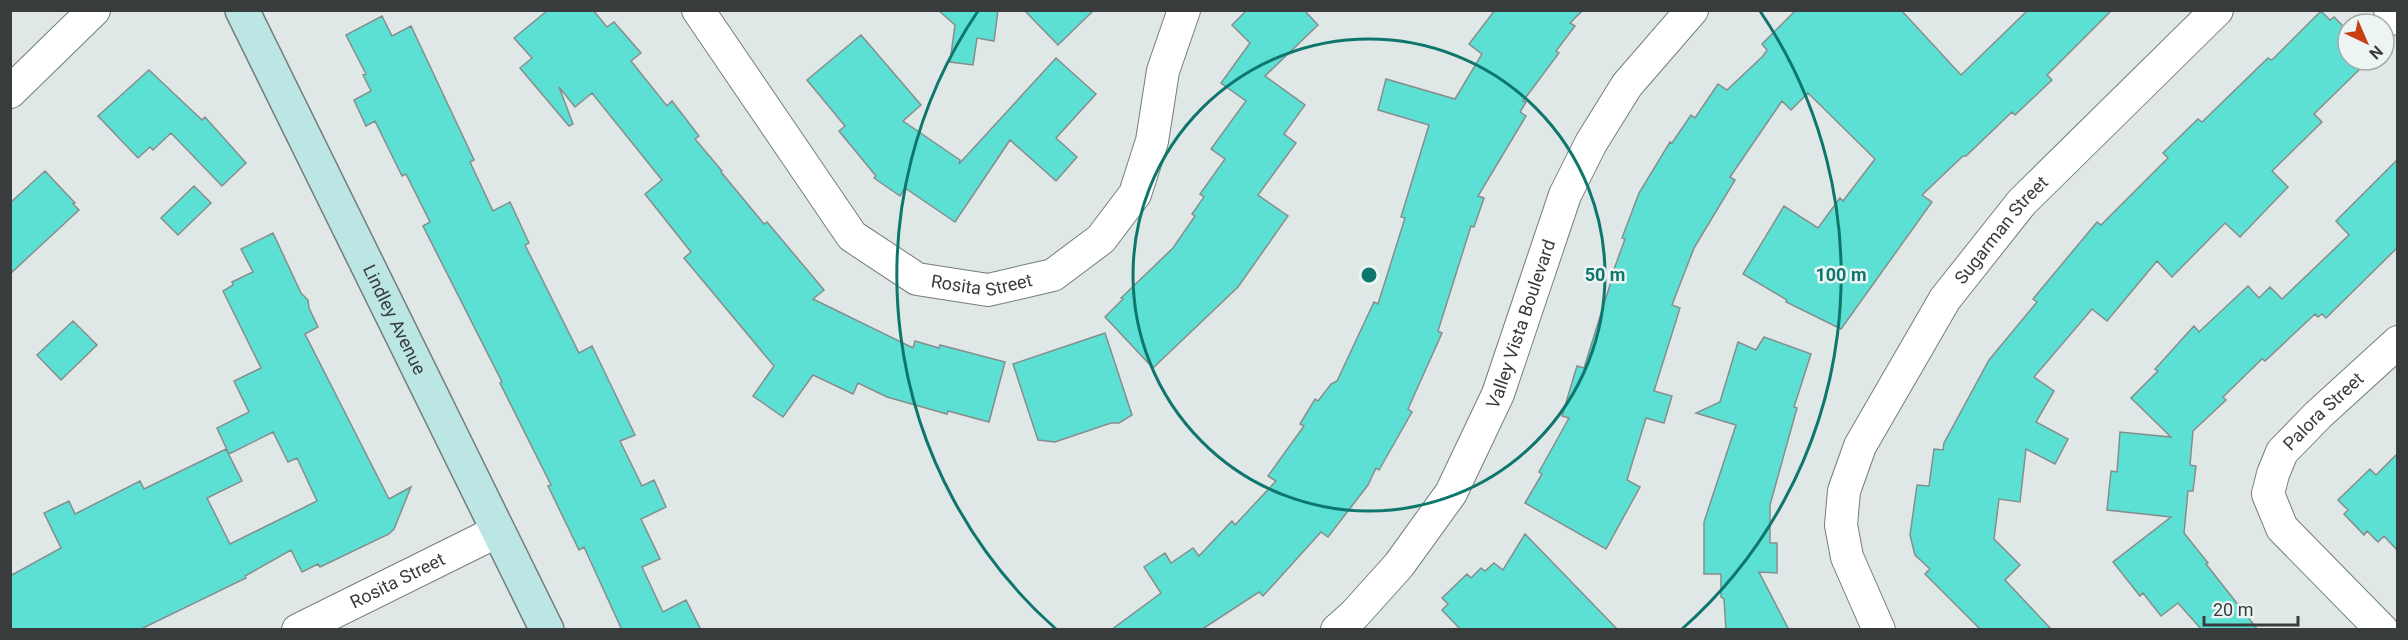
<svg xmlns="http://www.w3.org/2000/svg" width="2408" height="640" font-family="Roboto,sans-serif">
  <style>
    .building { fill: #5ce0d4; stroke: #868e8d; stroke-width: 1.5 }
    .lines { fill: none; stroke-linecap: round; stroke-linejoin: round }
    .street-casing { stroke: #757e7c; stroke-width: 34 }
    .secondary-casing { stroke: #757e7c; stroke-width: 36 }
    .street { stroke: #fff; stroke-width: 32 }
    .secondary { stroke: #bbe6e3; stroke-width: 33 }
    .ring { fill: none; stroke: #0f766e; stroke-width: 3 }
    .labels { text-anchor: middle; stroke-width: 5; stroke-linejoin: round; paint-order: stroke }
    .street-label { font-size: 18px; fill: #393c3c; stroke: #ecf5f4 }
    .centre { fill: #0f766e; stroke: #ecf5f4; stroke-width: 3 }
    .ring-label { font-size: 18px; text-anchor: middle; font-weight: bold; fill: #0f766e; stroke: #ecf5f4; stroke-width: 5; stroke-linejoin: round; paint-order: stroke }
  </style>
  <rect width="100%" height="100%" fill="#dfe8e6"/>
  <path class="building" d="M548,10h45l14,17 7,-5 27,31 -10,8 36,45 5,-5 27,35 -4,3 27,32 -1,1 43,52 3,-2 57,68 -11,9 100,49 2,-7 24,7 1,-3 65,17 -16,60 -41,-11 -1,3 -60,-17 -29,-14 -5,11 -40,-19 -30,42 -30,-21 21,-30 -90,-108 7,-6 -46,-58 17,-14 -70,-87 -17,14 -16,-20 14,37 -4,2 -49,-58 12,-10 -18,-20z
    M938,10h60l-4,31 -17,-3 -4,27 -23,-3 5,-37z
    M1024,10h70l-36,35z
    M1247,10h57l14,15 -53,51 40,29 -21,29 12,9 -38,52 30,21 -50,71 -85,81 -48,-51 18,-18 -2,-1 52,-50 22,-32 -3,-2 12,-17 -4,-3 25,-35 -14,-10 35,-48 -25,-18 29,-40 -18,-18z
    M1495,10h88l-13,13 5,3 -19,25 3,2 -36,48 3,1 -6,10 6,4 -48,80 6,2 -10,29 -3,-1 -33,105 4,2 -34,76 4,3 -33,58 -3,-2 -8,17 -40,52 -7,-5 -58,64 -4,-4 -58,38h-90l50,-37 -17,-26 21,-14 6,10 22,-15 6,8 33,-35 3,4 41,-44 -8,-5 36,-50 -4,-2 15,-25 3,2 13,-17 6,-3 37,-79 4,2 27,-86 -4,-1 28,-92 -51,-15 8,-31 69,20 27,-45 -13,-10z
    M1796,10h105l60,65 67,-65h84l-65,65 5,5 -37,35 -3,-3 -46,44h-3l-41,39 10,7 -91,127 -55,-27 1,-2 -44,-26 41,-68 34,22 22,-30 3,3 32,-42 -67,-66 -17,17 -9,-9 -52,76 5,3 -41,68 -22,57 8,3 -26,83 18,5 -8,27 -18,-5 -19,62 13,7 -34,62 -81,-46 17,-29 -3,-2 30,-54 -7,-2 15,-50 7,2 30,-96h-1l12,-33 -3,-1 17,-45 31,-51 2,1 19,-28 4,3 23,-34 9,6 36,-34 4,-6 -5,-6z
    M2321,11l9,9 4,-3 14,14v29h11l5,5 -50,49 8,8 -50,49 16,16 -48,50 -15,-14 -53,54 -15,-16 -50,60 -15,-12 -58,68 20,14 -18,31 32,17 -13,25 -29,-15 -6,53 -21,-3 -5,40 26,26 -15,15 47,50h-71l-56,-56 5,-5 -15,-14 -5,-20 7,-50 12,1 5,-37 9,1 1,-7 45,-83 48,-58 -4,-3 64,-77 4,3 67,-67 -5,-5 35,-34 4,3 66,-64 3,2 2,-1z
    M382,16l10,20 19,-10 63,134 -4,2 23,49 17,-9 19,41 -4,2 54,108 13,-7 43,89 -15,6 22,45 12,-6 12,27 -25,12 19,40 -18,8 21,45 23,-12 15,30h-79l-38,-83 -5,3 -31,-64 3,-1 -51,-102 2,-1 -79,-156 7,-4 -24,-48 -4,2 -27,-55 -9,5 -12,-26 17,-9 -8,-16 3,-1 -20,-39z
    M861,35l60,70 -18,16 57,39 -1,4 97,-106 40,36 -40,44 21,19 -21,24 -46,-41 -55,82 -50,-34 -5,8 -26,-18 2,-2 -37,-45 6,-5 -38,-46z
    M149,70l53,50 3,-3 41,46 -24,23 -51,-53 -18,17 -3,-3 -12,11 -40,-42z
    M2397,160v88l-71,70 -4,-4 -4,3 -3,-3 -50,47 -3,-2 -39,38 3,3 -33,31 -3,34 6,1 -3,25h-5l-4,42 24,30 -2,1 52,66h-56l-24,-27 -17,13 -18,-23 -3,3 -27,-34 58,-45 -64,-7 4,-39 6,1 3,-40 51,5 -40,-39 27,-27 -3,-2 39,-43 5,6 49,-46 11,12 11,-11 12,12 67,-64 -13,-14z
    M45,171l30,32 -2,1 6,6 -69,64v-71z
    M194,186l17,17 -33,32 -17,-17z
    M273,233l28,60 7,7 1,8 9,19 -13,7 84,165 22,-12 -17,42 -5,5 -69,33 -2,-3 -16,8 -11,-22 -46,26 1,2 -107,52h-129v-54l51,-28 -17,-35 25,-12 6,13 65,-33 4,8 82,-40 16,32 -35,17 23,46 87,-43 -20,-43 -9,4 -15,-30 -44,22 -12,-26 32,-16 -15,-31 27,-13 -38,-77 10,-6 -1,-3 21,-10 -12,-23z
    M73,321l24,24 -36,35 -24,-25z
    M1105,333l27,82 -13,8h-8l-56,19 -17,-2 -25,-76z
    M1764,337l47,17 -17,53 3,1 -27,97v38h7v30l-18,-1 30,58h-63l-2,-31 -3,-2v-23h-17v-52l32,-97 -40,-12 24,-11 18,-60 18,8z
    M2397,454v96l-13,-14 -6,6 -11,-11 -3,4 -20,-21 4,-4 -10,-10 32,-31 6,6z
    M1525,534l93,96h-157l-19,-20 6,-6 -6,-6 25,-24 4,4 10,-10 4,3 9,-8 9,7z"/>
  <g class="lines">
    <g class="street-casing">
      <g id="street">
        <path id="s1" d="M698,10l154,226 65,43 71,11 65,-15 48,-36 34,-45 17,-53 11,-70 21,-61"/>
        <path d="M2390,10l8,9"/>
        <path d="M10,92l84,-82"/>
        <path id="s2" d="M298,630l200,-99"/>
        <path id="s3" d="M1337,630l17,-15 45,-50 52,-72 47,-99 67,-199 26,-52 36,-58 65,-75"/>
        <path id="s4" d="M1879,630l-32,-73 -6,-32 3,-34 16,-45 85,-147 77,-97 195,-192"/>
        <path id="s5" d="M2382,630l-100,-102 -14,-34 5,-20 9,-22 36,-37 80,-73"/>
      </g>
    </g>
    <g class="secondary-casing">
      <g id="secondary">
        <path id="s6" d="M242,10l305,620"/>
      </g>
    </g>
    <use href="#street" class="street"/>
    <use href="#secondary" class="secondary"/>
  </g>
  <g class="ring">
    <circle cx="1369" cy="275" r="236"/>
    <path d="M1056 629A472 472 0 0 1 978 11M1760 11A472 472 0 0 1 1682 629"/>
  </g>
  <g class="labels">
    <g class="street-label">
      <text dy="6" stroke="none"><textPath href="#s4" startOffset="453">Sugarman Street</textPath></text>
      <text dy="6" stroke="none"><textPath href="#s1" startOffset="417">Rosita Street</textPath></text>
      <text dy="6" stroke="none"><textPath href="#s6" startOffset="345">Lindley Avenue</textPath></text>
      <text dy="6" stroke="none"><textPath href="#s3" startOffset="362">Valley Vista Boulevard</textPath></text>
      <text dy="6" stroke="none"><textPath href="#s5" startOffset="282">Palora Street</textPath></text>
      <text dy="6" stroke="none"><textPath href="#s2" startOffset="111">Rosita Street</textPath></text>
    </g>
  </g>
  <circle cx="1369" cy="275" r="9" class="centre"/>
  <g class="ring-label">
    <text x="1605" y="281">50 m</text>
    <text x="1841" y="281">100 m</text>
  </g>
  <rect width="2408" height="640" fill="none" stroke="#393c3c" stroke-width="24"/>
  <g transform="translate(2366 42) rotate(136)"><circle r="28" fill="#ecf5f4" stroke="#a4abaa" stroke-width="1.5"/>
  <path d="M0-4.5L10 22L0 15L-10 22Z" fill="#c84011"/>
  <text y="-9" font-size="16" font-weight="bold" text-anchor="middle" fill="#393c3c">N</text>
  </g>
  <path d="M2204 616v9h94v-9" fill="none" stroke="#393c3c" stroke-width="3"/>
  <text x="2213" y="616" font-size="18" fill="#393c3c" stroke="#ecf5f4" stroke-width="4.5" paint-order="stroke">20 m</text>
</svg>
